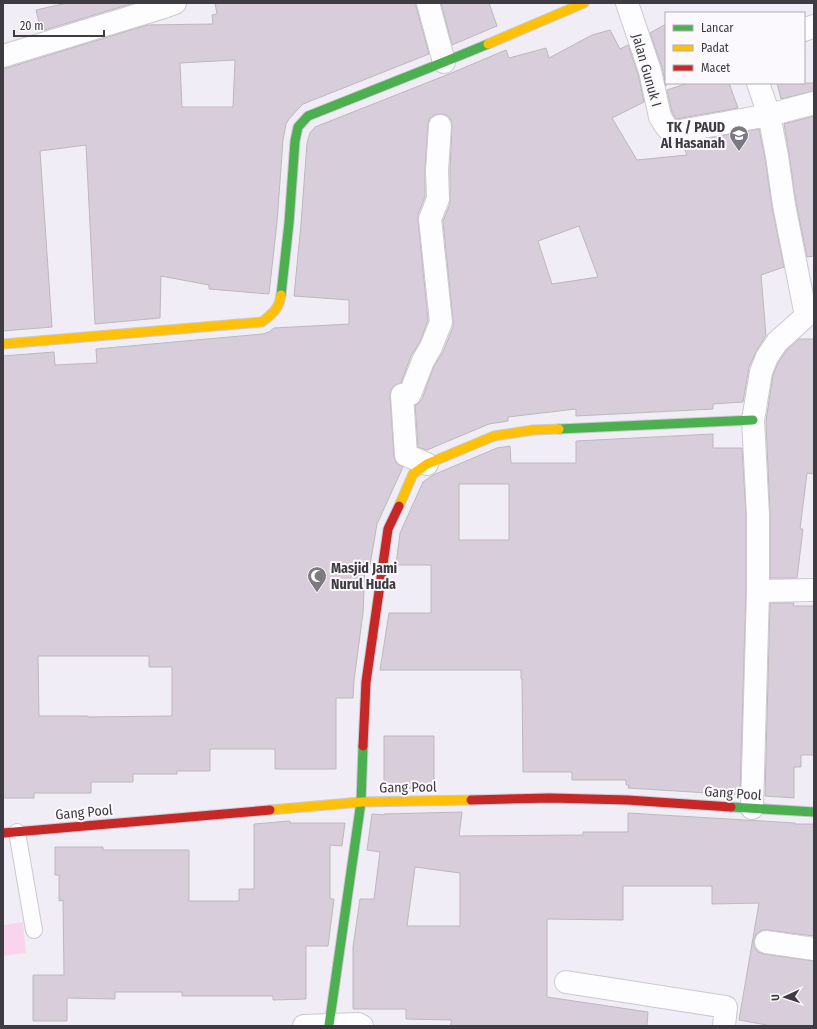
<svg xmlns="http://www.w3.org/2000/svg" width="817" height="1029" font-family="'Fira Sans Condensed',sans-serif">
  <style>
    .green { fill: #f9d5ed }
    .building { fill: #d8cdda; stroke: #bcb8be; fill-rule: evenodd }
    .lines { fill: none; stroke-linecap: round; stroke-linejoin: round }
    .lane-casing { stroke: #ccc9d0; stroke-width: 18 }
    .street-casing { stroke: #ccc9d0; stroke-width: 24 }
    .fast-casing { stroke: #ccc9d0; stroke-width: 11 }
    .slow-casing { stroke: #ccc9d0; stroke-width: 11 }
    .jam-casing { stroke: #ccc9d0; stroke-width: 11 }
    .lane { stroke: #fdfcfe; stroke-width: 16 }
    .street { stroke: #fdfcfe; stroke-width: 22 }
    .fast { stroke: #4caf50; stroke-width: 9 }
    .slow { stroke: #ffc107; stroke-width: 9 }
    .jam { stroke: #c62828; stroke-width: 9 }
    .labels { text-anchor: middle; stroke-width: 4; stroke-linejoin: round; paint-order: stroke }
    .street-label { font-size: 14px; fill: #3f3b42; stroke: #fbf9fd }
    .poi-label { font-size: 14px; font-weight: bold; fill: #3f3b42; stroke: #fbf9fd; text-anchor: end }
  </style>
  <rect width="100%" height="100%" fill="#f1edf6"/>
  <path class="green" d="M23,922l3,31 -23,3v-31z"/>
  <path class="building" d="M67,3h67l-93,28 -5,-21z
    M215,3h201v3l13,48 -126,50 -4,4 -10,11 -3,5 -3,16 -6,82 -8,72 -60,-5v-4l-48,-9 -1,42 -65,6 -9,-179 -46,6 12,176 -49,4v-263h4l140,-43 66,-1 -1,-9 5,-1zM235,60l-2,47h-51l-2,-44z
    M441,3h48l8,23 -45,19z
    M666,24v62l-4,-19 -12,-34z
    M610,30l10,19 8,-4 10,29 6,28 -32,16 25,42 50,-5 -5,-12 77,-14 6,29 7,49 12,60 -23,8 5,60 -9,15 -8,17 -6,35 -30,2v5l-137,7v-7l-68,8v4l-19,3 -62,26 -9,-3 -3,-42 3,-1 4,-5 12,-33 9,-14 10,-25v-6l-10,-100 7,-17v-34l2,-44 -1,-6 -4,-5 -7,-1 -6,1 -5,4 -1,6 -3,44v28l-7,17v6l10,100 -8,22 -9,14 -10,27 -6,2 -4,5 -1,6 4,60 2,7 7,4 -26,57 -7,41h-5l-2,48 -9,67 -1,18h-17v71h-61v-20h-65v22h-33v3h-44v8h-42v11h-57v5h-31v-442l51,-4 1,13 42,-2 -1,-14 167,-15 6,-2 5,-4 75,-4v-24l-55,-4 7,-72 6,-81 3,-10 5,-6 134,-53 57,-24 3,8 37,-10 3,10 43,-23zM579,226l19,51 -46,7 -14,-43zM38,656h111v11h23v49l-84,1v-1h-49z
    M688,83h41l9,25 -62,11 -4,-7 -5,-22z
    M777,83h37v8l-33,8z
    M814,116v140l-7,1 -11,-54 -7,-49 -5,-30z
    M799,339h15v135l-7,-1 -7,56h3l-6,49h-27v-63l-4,-94 7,-46 5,-12 9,-13z
    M713,434v14h29l4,67v76l-6,204 -112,-7 1,-3h-3v-5h-54v-8h-49l-1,-93h-1v-9h-141l9,-57h42v-48h-35l4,-32 23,-51 10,-7 64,-27 13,-2 1,17h65v-22zM459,484h50v56h-50z
    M770,603h24l-1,3h21v149h-13v12h-7v31l-29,-2z
    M384,736h50v52l-50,1z
    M462,812l-3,24 124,-1v-3h45v-19l167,10v1h19v112l-47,-6h-5l-6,4 -2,7v5l4,6 6,2 50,7v65h-42l-33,-6 20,-117 -47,1v-18h-89v34l-76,-1v78l101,15 -1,14h-197l2,-6 -46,-1v-10h-53v-62l7,-48h14l6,-47 -13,-2 5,-36 12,1v-1zM415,867l45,6v53h-53z
    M290,821v2h55l-3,23 -12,-1v54h4l-6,47h-22v53l-33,1v-4h-91v-4h-67v7l-48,-1v23h-34v-46h31l-1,-75 -4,1v-26h-4v-28h48v3h86v51h50v-12h15v-65z"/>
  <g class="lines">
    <g class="lane-casing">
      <path id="lane" d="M17,832l17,98"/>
    </g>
    <g class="street-casing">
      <path id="street" d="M428,3l16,59
        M627,3l23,68 10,46 5,8 4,5 6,2 94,-17 45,-12
        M804,30l10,-4
        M3,56l161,-49 11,-4
        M758,83l11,32 8,41 7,49 22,111
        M427,464l-21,-9 -4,-60 8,-1 13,-33 8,-14 10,-25 -11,-103 8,-20 -1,-29 3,-44
        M758,591l56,-1
        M752,808l6,-217v-76l-5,-95 8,-48 6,-15 10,-15 29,-26 8,-3
        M766,942l48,7
        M566,982l160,25 -2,19
        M304,1026l54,-2 4,2"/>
    </g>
    <g class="fast-casing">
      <path id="fast" d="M281,295l8,-72 6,-82 3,-14 10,-11 136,-54 44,-18
        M559,429l194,-9
        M731,807l83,5
        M329,1025l32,-223 2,-56"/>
    </g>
    <g class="slow-casing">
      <path id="slow" d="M488,44l96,-41
        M3,344l259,-22c11,-9 17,-13 19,-27
        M399,506l14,-32 14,-10 67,-28 39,-6 26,-1
        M270,810l91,-8 110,-2"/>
    </g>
    <g class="jam-casing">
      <path id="jam" d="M363,746l3,-64 22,-153 11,-23
        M471,800l79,-2 77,2 104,7
        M3,833l267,-23"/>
    </g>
    <use href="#lane" class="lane"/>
    <use href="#street" class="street"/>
    <use href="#fast" class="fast"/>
    <use href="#slow" class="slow"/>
    <use href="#jam" class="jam"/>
  </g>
  <defs>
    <g id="school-pin" transform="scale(1)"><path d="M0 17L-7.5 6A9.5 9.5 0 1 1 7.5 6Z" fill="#7d7981" stroke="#fbf9fd"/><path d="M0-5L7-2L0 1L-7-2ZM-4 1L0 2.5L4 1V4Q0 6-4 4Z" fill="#fff"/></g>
    <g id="mosque-pin" transform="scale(1)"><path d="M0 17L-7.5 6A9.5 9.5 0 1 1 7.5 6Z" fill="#7d7981" stroke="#fbf9fd"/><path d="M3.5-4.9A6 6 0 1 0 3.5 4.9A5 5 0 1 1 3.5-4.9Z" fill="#fff"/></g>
  </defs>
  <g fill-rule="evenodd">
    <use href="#school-pin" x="739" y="135"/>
    <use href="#mosque-pin" x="317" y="576"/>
  </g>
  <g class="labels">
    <g class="street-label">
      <text transform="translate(647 70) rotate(74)" y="5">Jalan Gunuk I</text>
      <text transform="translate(408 787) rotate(-1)" y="5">Gang Pool</text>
      <text transform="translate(733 793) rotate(4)" y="5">Gang Pool</text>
      <text transform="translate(84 812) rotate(-5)" y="5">Gang Pool</text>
    </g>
    <g class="poi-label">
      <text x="725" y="132">TK / PAUD<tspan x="725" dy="16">Al Hasanah</tspan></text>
      <text x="331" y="573" text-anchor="start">Masjid Jami<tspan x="331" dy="16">Nurul Huda</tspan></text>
    </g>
  </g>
  <rect width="817" height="1029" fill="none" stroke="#3f3b42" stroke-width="8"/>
  <rect x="665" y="12" width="140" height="72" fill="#fbf9fd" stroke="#b0adb2"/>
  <rect x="673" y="25" width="20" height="6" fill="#4caf50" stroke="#b0adb2"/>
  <text x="701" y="32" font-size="12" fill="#3f3b42">Lancar</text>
  <rect x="673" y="45" width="20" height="6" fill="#ffc107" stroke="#b0adb2"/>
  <text x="701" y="52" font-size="12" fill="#3f3b42">Padat</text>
  <rect x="673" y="65" width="20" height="6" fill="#c62828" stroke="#b0adb2"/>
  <text x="701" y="72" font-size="12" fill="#3f3b42">Macet</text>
  <g transform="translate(785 997) rotate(267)" stroke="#fbf9fd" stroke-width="3" paint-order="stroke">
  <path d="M0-3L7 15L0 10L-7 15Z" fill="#3f3b42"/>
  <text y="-6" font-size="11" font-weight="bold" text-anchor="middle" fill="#3f3b42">U</text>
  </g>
  <path d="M14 30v6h90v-6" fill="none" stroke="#3f3b42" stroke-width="2"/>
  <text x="20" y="30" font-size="12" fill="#3f3b42" stroke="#fbf9fd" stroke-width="3" paint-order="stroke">20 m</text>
</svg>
